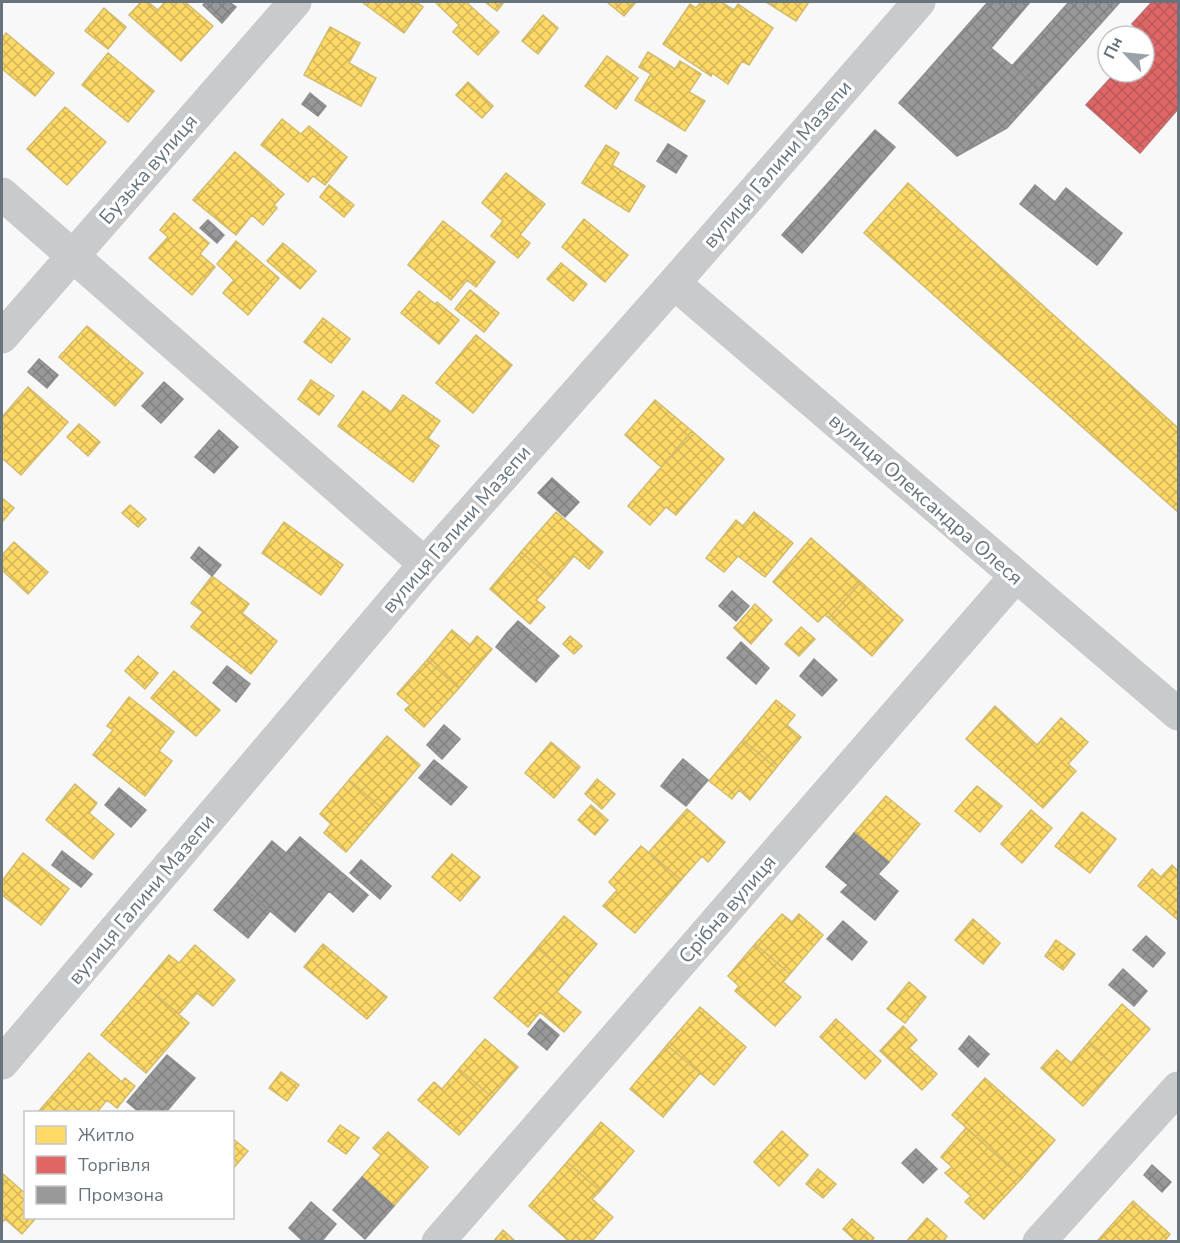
<svg xmlns="http://www.w3.org/2000/svg" width="1180" height="1243" font-family="'Nunito Sans',sans-serif">
  <style>
    .homes { fill: url(#homes-cross-hatch); stroke: #d1bb6d; stroke-width: 1.5 }
    .shops { fill: url(#shops-cross-hatch); stroke: #bc6a6d; stroke-width: 1.5 }
    .industry { fill: url(#industry-cross-hatch); stroke: #8a8e91; stroke-width: 1.5 }
    .lines { fill: none; stroke-linecap: round; stroke-linejoin: round }
    .minor { stroke: #c9cacc; stroke-width: 33 }
    .labels { text-anchor: middle; stroke-width: 6; stroke-linejoin: round; paint-order: stroke }
    .street-label { font-size: 20px; fill: #67747e; stroke: #fff }
  </style>
  <defs>
    <pattern id="homes-cross-hatch" width="8" height="8" patternUnits="userSpaceOnUse" patternTransform="scale(1.5)"><rect width="8" height="8" fill="#ffd966"/><path d="M0 0l8 8M0 8l8-8" fill="none" stroke="#d2b559"/></pattern>
    <pattern id="shops-cross-hatch" width="8" height="8" patternUnits="userSpaceOnUse" patternTransform="scale(1.5)"><rect width="8" height="8" fill="#e06666"/><path d="M0 0l8 8M0 8l8-8" fill="none" stroke="#b95959"/></pattern>
    <pattern id="industry-cross-hatch" width="8" height="8" patternUnits="userSpaceOnUse" patternTransform="scale(1.5)"><rect width="8" height="8" fill="#999"/><path d="M0 0l8 8M0 8l8-8" fill="none" stroke="#818182"/></pattern>
  </defs>
  <rect width="100%" height="100%" fill="#f8f8f8"/>
  <path class="homes" d="M141,2h7l10,8 7,-8h20l28,24 -32,35 -52,-46z
    M362,2h54l7,5 -19,26z
    M438,2h28l33,30 -21,23 -25,-23 6,-7 -23,-22z
    M485,2h19l-7,9z
    M607,2h29l-12,14z
    M701,2h20l13,8 4,-6 35,24 -24,37 -7,-4 -14,23 -16,-11 -1,3 -48,-32 27,-40 6,4z
    M766,2h43l-13,19z
    M104,8l22,19 -18,22 -23,-18z
    M543,15l15,13 -20,26 -16,-13z
    M330,27l30,16 -11,20 27,15 -15,28 -57,-31z
    M6,33l48,40 -19,23 -33,-27v-30z
    M648,52l27,17 5,-8 21,13 -12,18 16,9 -20,30 -50,-31 16,-26 -12,-7z
    M108,53l46,38 -26,31 -46,-37z
    M607,56l31,22 -22,31 -31,-23z
    M468,82l25,24 -11,12 -26,-23z
    M65,107l41,35 -39,43 -40,-36z
    M282,119l19,15 8,-8 38,31 -22,28 -12,-9 -5,6 -47,-37z
    M606,145l13,8 -7,12 33,21 -16,26 -47,-29z
    M235,152l49,42 -10,11 3,3 -14,17 -11,-10 -16,20 -43,-35z
    M506,173l39,31 -25,31 10,8 -12,15 -27,-22 12,-15 -21,-18z
    M908,183l270,245v84l-314,-279z
    M329,185l25,20 -10,12 -24,-20z
    M174,213l35,30 -9,11 15,13 -23,28 -43,-37 19,-21 -8,-7z
    M584,219l44,36 -23,27 -43,-35z
    M443,221l52,41 -19,25 -9,-7 -16,20 -43,-35z
    M236,241l43,37 -31,37 -25,-22 11,-13 -17,-16z
    M283,243l33,28 -16,18 -33,-28z
    M561,263l26,21 -14,17 -26,-22z
    M470,290l29,23 -15,19 -29,-23z
    M419,291l16,13 2,-2 22,18 -20,24 -38,-31z
    M323,318l27,21 -19,24 -27,-21z
    M87,326l56,47 -28,33 -56,-49z
    M476,335l36,30 -39,48 -37,-30z
    M311,380l23,16 -15,19 -21,-16z
    M28,387l40,35 -47,53 -19,-17v-41z
    M363,391l28,21 12,-17 37,26 -12,17 11,8 -26,36 -75,-56z
    M655,400l37,31 -31,36 -36,-32z
    M79,424l21,18 -12,14 -21,-19z
    M692,431l32,28 -48,56 -10,-8 -16,18 -22,-19z
    M2,498l12,10 -12,14z
    M130,505l16,14 -8,8 -16,-14z
    M556,512l47,40 -14,17 -15,-13 -20,24 -33,-28z
    M754,512l39,31 -28,34 -27,-21 -14,16 -18,-14 30,-38 7,6z
    M284,522l59,43 -22,30 -59,-42z
    M811,538l50,44 -32,36 -4,-3 -7,7 -45,-40z
    M14,542l34,30 -20,22 -26,-24v-15z
    M521,552l33,28 -18,20 9,7 -15,17 -40,-35z
    M212,576l37,28 -7,9 35,28 -26,33 -60,-47 12,-15 -12,-9z
    M861,582l42,38 -31,36 -43,-38z
    M755,604l17,16 -21,24 -17,-16z
    M801,627l14,12 -16,17 -14,-12z
    M452,630l18,15 7,-9 15,13 -33,39 -32,-28z
    M570,636l12,10 -8,8 -11,-10z
    M138,656l20,17 -13,16 -20,-18z
    M427,660l32,28 -35,39 -19,-17 5,-5 -13,-11z
    M174,671l46,39 -24,26 -45,-38z
    M129,697l45,35 -15,19 13,10 -27,35 -52,-41 20,-25 -6,-4z
    M776,700l19,15 -8,10 14,12 -25,31 -33,-28z
    M995,706l42,39 24,-27 27,24 -20,22 8,7 -33,37 -77,-69z
    M387,736l33,29 -37,44 -34,-29z
    M743,740l33,28 -26,32 -11,-10 -7,9 -23,-18z
    M551,742l29,25 -26,31 -29,-25z
    M597,779l18,15 -13,15 -17,-15z
    M349,780l34,29 -37,43 -22,-19 7,-9 -11,-10z
    M75,784l22,19 -8,10 25,21 -21,25 -47,-39z
    M977,786l25,20 -22,26 -25,-21z
    M886,796l34,28 -31,38 -35,-29z
    M591,805l17,15 -13,15 -17,-15z
    M687,809l38,33 -17,20 -6,-6 -21,24 -32,-28z
    M1031,810l21,18 -30,35 -21,-19z
    M1082,812l34,27 -26,34 -35,-27z
    M641,846l40,34 -46,53 -32,-27 14,-16 -8,-8z
    M23,853l46,36 -28,36 -39,-30v-14z
    M452,854l28,23 -20,24 -28,-24z
    M1172,865l6,6v46l-1,2 -39,-33 14,-17 9,8z
    M782,914l10,8 7,-8 24,21 -33,39 -35,-30z
    M564,916l33,28 -27,32 -33,-28z
    M973,919l27,24 -17,21 -28,-24z
    M1056,940l19,14 -12,16 -18,-14z
    M323,944l64,53 -20,22 -63,-52z
    M755,944l35,30 -7,8 18,15 -26,29 -40,-35 4,-5 -11,-10z
    M195,945l40,35 -22,26 -16,-13 -18,21 -35,-29 25,-30 10,8z
    M537,948l33,28 -13,16 24,20 -17,20 -24,-20 -12,15 -34,-29z
    M909,982l17,15 -21,26 -18,-14z
    M144,985l45,38 -43,50 -45,-38z
    M1122,1004l28,25 -34,39 -28,-25z
    M700,1007l46,40 -32,38 -47,-40z
    M836,1019l45,42 -16,18 -45,-42z
    M903,1026l14,14 -8,8 28,26 -15,16 -42,-39z
    M485,1039l33,28 -26,30 -33,-28z
    M1088,1043l28,25 -33,38 -42,-38 16,-18 14,13z
    M667,1045l33,28 -37,44 -33,-28z
    M89,1053l33,29 3,-4 10,8 -18,22 -10,-8 -10,12h-27l-19,-15z
    M459,1069l33,28 -33,38 -41,-35 16,-18 8,7z
    M281,1072l18,13 -12,16 -18,-13z
    M985,1078l70,62 -33,38 -70,-63z
    M51,1097l19,15h-32z
    M601,1122l33,29 -34,40 -33,-29z
    M340,1125l19,13 -13,16 -18,-13z
    M966,1128l56,50 -38,41 -19,-17 6,-6 -26,-23 7,-6 -11,-10z
    M782,1131l26,24 -29,31 -25,-24z
    M388,1132l40,35 -34,39 -32,-29 19,-22 -8,-7z
    M232,1138l16,13 -16,19z
    M567,1162l33,29 -8,8 21,18 -22,25h-21l-41,-36z
    M818,1169l18,15 -13,14 -17,-14z
    M3,1174l23,20v24h10l-14,16 -17,-15 -3,4z
    M1133,1201l37,33 -6,8h-65l-1,-2z
    M927,1218l20,18 -4,6h-37z
    M852,1219l22,19 -4,4h-13l-14,-13z
    M503,1230l13,12h-23z"/>
  <path class="shops" d="M1152,2h26v107l-38,44 -54,-48 30,-33h28v-32l2,-3 -14,-13z"/>
  <path class="industry" d="M206,2h23l7,5 -14,16 -19,-18z
    M988,2h42l-39,46 50,42 -34,38 -50,28 -58,-53z
    M1069,2h51l-79,88 -29,-24z
    M310,93l16,13 -8,10 -16,-12z
    M875,130l20,17 -93,106 -20,-18z
    M668,144l19,12 -11,17 -19,-12z
    M1035,185l20,17 11,-14 56,45 -25,32 -77,-61z
    M208,220l16,15 -7,8 -17,-15z
    M39,359l19,16 -11,13 -19,-16z
    M164,382l19,17 -22,24 -19,-17z
    M219,430l19,17 -24,26 -19,-16z
    M552,478l27,24 -14,15 -27,-24z
    M199,547l22,18 -9,11 -21,-18z
    M732,591l17,15 -13,15 -17,-15z
    M518,621l41,35 -12,13 -41,-35z
    M506,634l41,35 -11,13 -40,-35z
    M741,642l28,26 -13,16 -29,-26z
    M814,659l23,21 -15,16 -22,-20z
    M227,666l23,18 -14,18 -23,-19z
    M444,725l16,14 -18,20 -15,-14z
    M683,759l25,21 -12,14 -25,-21z
    M434,760l33,27 -16,18 -32,-27z
    M671,773l25,21 -10,12 -25,-20z
    M119,788l27,22 -15,17 -26,-22z
    M854,833l35,29 -11,12 20,17 -23,29 -34,-28 7,-7 -22,-18z
    M300,837l68,58 -15,17 -24,-21 -34,41 -58,-49 35,-42 14,12z
    M62,851l30,23 -11,13 -29,-22z
    M361,860l30,26 -11,13 -30,-26z
    M237,883l33,28 -22,27 -34,-28z
    M843,921l24,21 -15,18 -25,-21z
    M1146,936l19,17 -12,14 -20,-17z
    M1123,969l24,22 -13,15 -25,-21z
    M540,1019l19,16 -12,15 -19,-16z
    M969,1036l20,18 -11,13 -19,-18z
    M167,1055l28,23 -23,27 -28,-23z
    M144,1082l28,23 -6,7h-27l-12,-10z
    M916,1149l21,20 -14,14 -21,-20z
    M1152,1165l19,17 -9,10 -18,-17z
    M362,1177l32,29 -29,33 -32,-29z
    M311,1202l25,22 -10,12 -25,-22z
    M301,1214l25,22 -5,6h-17l-15,-14z"/>
  <g class="lines">
    <path class="minor" d="M2,194l423,370
      M674,283l504,431
      M2,337l293,-335
      M2,1063l423,-499 249,-281 245,-281
      M438,1242l578,-666
      M1039,1242l139,-154"/>
  </g>
  <g class="labels">
    <g class="street-label">
      <text transform="translate(777 164) rotate(-49)" y="7">вулиця Галини Мазепи</text>
      <text transform="translate(148 169) rotate(-49)" y="7">Бузька вулиця</text>
      <text transform="translate(926 499) rotate(41)" y="7">вулиця Олександра Олеся</text>
      <text transform="translate(456 529) rotate(-49)" y="7">вулиця Галини Мазепи</text>
      <text transform="translate(141 899) rotate(-50)" y="7">вулиця Галини Мазепи</text>
      <text transform="translate(727 909) rotate(-49)" y="7">Срібна вулиця</text>
    </g>
  </g>
  <rect width="1180" height="1243" fill="none" stroke="#67747e" stroke-width="6"/>
  <rect x="24" y="1111" width="210" height="108" fill="#ffffff" stroke="#c2c7cb" stroke-width="1.5"/>
  <rect x="36" y="1126" width="30" height="18" fill="#ffd966" stroke="#c2c7cb" stroke-width="1.5"/>
  <text x="78" y="1141" font-size="18" fill="#67747e">Житло</text>
  <rect x="36" y="1156" width="30" height="18" fill="#e06666" stroke="#c2c7cb" stroke-width="1.5"/>
  <text x="78" y="1171" font-size="18" fill="#67747e">Торгівля</text>
  <rect x="36" y="1186" width="30" height="18" fill="#999999" stroke="#c2c7cb" stroke-width="1.5"/>
  <text x="78" y="1201" font-size="18" fill="#67747e">Промзона</text>
  <g transform="translate(1126 54) rotate(296)"><circle r="28" fill="#ffffff" stroke="#c2c7cb" stroke-width="1.5"/>
  <path d="M0-4.5L10 22L0 15L-10 22Z" fill="#9aa2a9"/>
  <text y="-9" font-size="16" font-weight="bold" text-anchor="middle" fill="#67747e">Пн</text>
  </g>
</svg>
